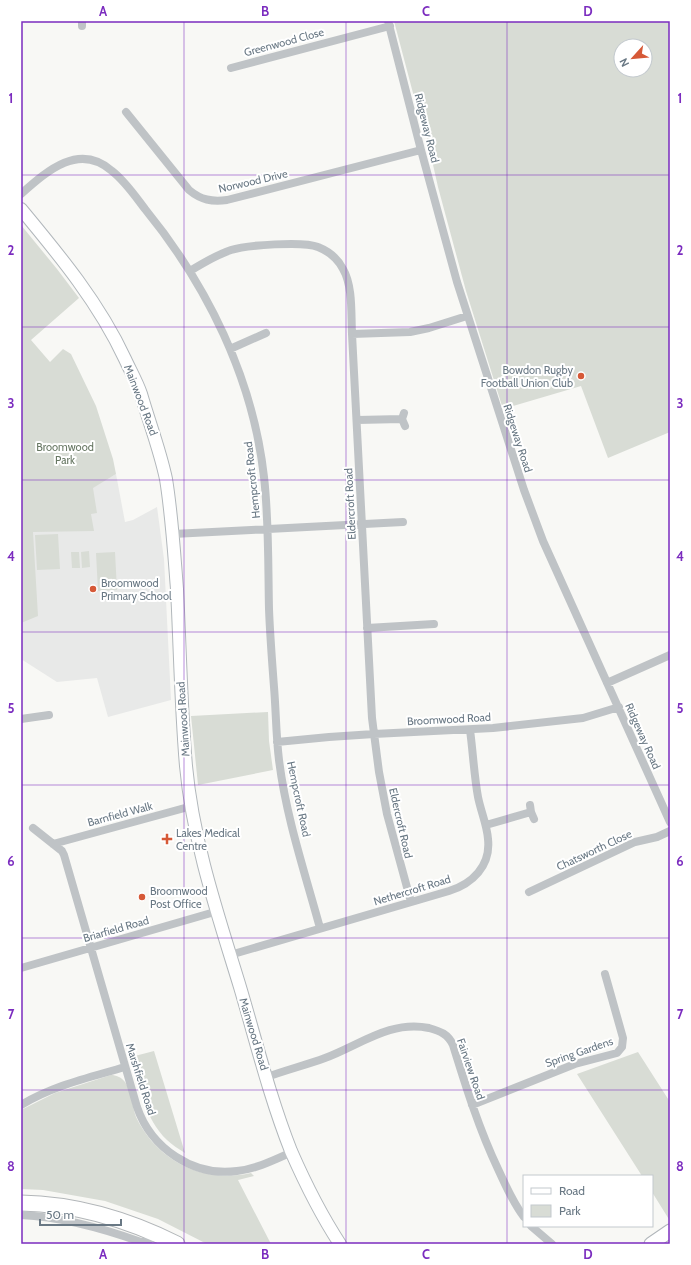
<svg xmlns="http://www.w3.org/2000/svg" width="691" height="1265" font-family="Cabin,sans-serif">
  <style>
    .built { fill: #e8e9e8 }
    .green { fill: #d8dcd5; fill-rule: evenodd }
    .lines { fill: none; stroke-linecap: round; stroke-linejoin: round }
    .secondary-casing { stroke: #b1b7bb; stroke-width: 14 }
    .primary-casing { stroke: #b2b7bb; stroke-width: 15 }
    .highway-casing { stroke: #b2b6b9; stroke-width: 17 }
    .street { stroke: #bfc3c6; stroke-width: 8 }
    .secondary { stroke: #fff; stroke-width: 12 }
    .primary { stroke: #fff; stroke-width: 13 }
    .highway { stroke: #fff; stroke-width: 15 }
    .grid { fill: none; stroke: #7b2cbf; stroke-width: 1; stroke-opacity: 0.55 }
    .poi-dot { fill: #d65937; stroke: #fff; stroke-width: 1.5 }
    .labels { text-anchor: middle; stroke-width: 4; stroke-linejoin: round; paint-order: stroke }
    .street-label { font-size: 11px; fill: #697884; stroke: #fff }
    .poi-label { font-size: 11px; fill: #697884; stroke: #fff; text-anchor: start }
    .park-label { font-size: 11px; fill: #677763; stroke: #fff }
    .neatline { fill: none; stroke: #7b2cbf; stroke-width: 1.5 }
    .grid-label { font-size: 13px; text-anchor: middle; font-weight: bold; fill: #7b2cbf }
  </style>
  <rect width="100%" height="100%" fill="#f8f8f5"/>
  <path class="built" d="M116,474l9,48 8,-2 24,-13 7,52 7,141 -63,17 -11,-39 -40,4 -36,-23v-173l43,18z"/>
  <path class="green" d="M394,21h276v411l-62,26 -27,-72 -78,23 -37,-118 -28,-104 -11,-49 -4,-7zM621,46h24v24h-24z
    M21,225l36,44 22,29 -48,42 19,22 13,-13 8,5 25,52 17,53 3,15 -23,14 4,25 -6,1 3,17 -61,1 5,84 -17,7z
    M58,534l2,35 -23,1 -2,-35z
    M89,551l1,16 -8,1 -1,-16z
    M71,552h8l1,16h-8z
    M115,552l2,38 -19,1 -2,-38z
    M268,712l1,29 4,29 -75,15 -7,-69z
    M154,1051l31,102c-6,-4 -13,-8 -18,-13 -22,-21 -28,-54 -36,-83z
    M638,1052l32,50v119l-18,-29v-16h-10l-65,-102z
    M111,1075c5,0 10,2 14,7 6,8 7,24 11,35 21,44 67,67 115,56l3,3 -16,4 33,64h-64l-49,-25 -53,-18 -62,-11 -22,-1v-79l34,-17z"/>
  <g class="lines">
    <g class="secondary-casing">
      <path id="secondary" d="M21,209c39,47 78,94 104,150 5,11 12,23 16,35 8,28 19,56 25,85 6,37 8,73 11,110 3,59 4,119 9,177 7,76 32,149 54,221 16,54 30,111 51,164 14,32 30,64 49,93"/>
    </g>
    <g class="primary-casing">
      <path id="primary" d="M651,1244l19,-13"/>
    </g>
    <g class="highway-casing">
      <path id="highway" d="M21,1203c54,1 108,17 156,41"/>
    </g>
    <path class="street" d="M82,21v5
      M388,21l33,129 36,132 67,208 19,51 127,281
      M231,68l159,-42
      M126,112l63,78c12,10 23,12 38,10l194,-50
      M21,194c26,-23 58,-52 91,-23 13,10 23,25 33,38 62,76 108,169 119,268 5,44 4,88 5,132 1,26 3,52 5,78 2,24 2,49 5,73 7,57 26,113 41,168
      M190,271c13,-8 26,-16 41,-21 15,-5 73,-9 87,-3 10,4 20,12 25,22 10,17 8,45 9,65l20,384 7,54 8,42 24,88
      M352,334l58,-2 19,-4 38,-12
      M230,349l36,-16
      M404,413l-2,6 3,7
      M357,420l45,-1
      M173,534l230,-12
      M367,628l67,-4
      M607,683l63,-28
      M21,719l28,-4
      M277,742l52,-5 45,-3 119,-6 90,-10 36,-11
      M530,805l1,7 3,7
      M486,825l45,-13
      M33,828l29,23 2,4 73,252c14,41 56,70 100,64 19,-2 37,-11 55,-19
      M53,844l139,-38
      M529,892l106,-50 22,-5 13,-6
      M230,955l219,-64c23,-7 42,-25 39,-52 -1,-14 -7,-27 -10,-42 -4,-22 -5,-45 -8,-67
      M21,968l197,-57
      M267,1077c19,-7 39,-12 58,-19 35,-13 65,-38 104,-30 11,3 19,6 24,17 13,42 26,84 45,124 8,17 15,34 26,48
      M21,1105c34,-20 67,-27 104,-38
      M472,1105l103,-41 42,-11 5,-6 1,-9 -18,-64
      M21,1215c42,2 81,13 120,27 7,0 10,-3 14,-9
      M531,1226l21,18"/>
    <use href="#secondary" class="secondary"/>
    <use href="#primary" class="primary"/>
    <use href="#highway" class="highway"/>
  </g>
  <path class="grid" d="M184,21v1223M346,21v1223M507,21v1223M21,175h649M21,327h649M21,480h649M21,632h649M21,785h649M21,938h649M21,1090h649"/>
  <g class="poi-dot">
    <circle cx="581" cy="376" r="4"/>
    <circle cx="93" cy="589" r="4"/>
    <path d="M165 833h4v4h4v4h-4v4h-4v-4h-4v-4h4z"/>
    <circle cx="142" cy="897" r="4"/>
  </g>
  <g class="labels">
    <g class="street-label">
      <text transform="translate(284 42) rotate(-15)" y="4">Greenwood Close</text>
      <text transform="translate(427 128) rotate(76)" y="4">Ridgeway Road</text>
      <text transform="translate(253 181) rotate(-13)" y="4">Norwood Drive</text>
      <text transform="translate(141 400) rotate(69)" y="4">Mainwood Road</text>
      <text transform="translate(518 438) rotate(72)" y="4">Ridgeway Road</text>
      <text transform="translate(252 480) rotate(-96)" y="4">Hempcroft Road</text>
      <text transform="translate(350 504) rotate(-93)" y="4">Eldercroft Road</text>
      <text transform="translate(183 719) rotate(-94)" y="4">Mainwood Road</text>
      <text transform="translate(449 719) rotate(-3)" y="4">Broomwood Road</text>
      <text transform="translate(643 736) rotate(66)" y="4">Ridgeway Road</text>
      <text transform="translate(299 799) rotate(78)" y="4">Hempcroft Road</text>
      <text transform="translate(120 814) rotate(-15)" y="4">Barnfield Walk</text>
      <text transform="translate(401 823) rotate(77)" y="4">Eldercroft Road</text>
      <text transform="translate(594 850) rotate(-25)" y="4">Chatsworth Close</text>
      <text transform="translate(412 890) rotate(-17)" y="4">Nethercroft Road</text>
      <text transform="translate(116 929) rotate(-16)" y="4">Briarfield Road</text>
      <text transform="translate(254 1034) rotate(73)" y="4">Mainwood Road</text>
      <text transform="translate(579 1052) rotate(-19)" y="4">Spring Gardens</text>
      <text transform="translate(471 1069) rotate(71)" y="4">Fairview Road</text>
      <text transform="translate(141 1079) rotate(72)" y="4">Marshfield Road</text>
    </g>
    <g class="poi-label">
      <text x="573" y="374" text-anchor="end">Bowdon Rugby<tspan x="573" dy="13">Football Union Club</tspan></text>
      <text x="101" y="587">Broomwood<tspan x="101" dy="13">Primary School</tspan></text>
      <text x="176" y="837">Lakes Medical<tspan x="176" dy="13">Centre</tspan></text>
      <text x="150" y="895">Broomwood<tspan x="150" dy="13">Post Office</tspan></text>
    </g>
    <g class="park-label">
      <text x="65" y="451">Broomwood<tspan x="65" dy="13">Park</tspan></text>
    </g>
  </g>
  <rect width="691" height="1265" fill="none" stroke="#ffffff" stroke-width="44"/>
  <rect x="523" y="1175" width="130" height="52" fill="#ffffff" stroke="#c3c9ce"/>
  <rect x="531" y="1188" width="20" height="6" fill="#ffffff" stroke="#c3c9ce"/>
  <text x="559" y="1195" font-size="12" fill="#697884">Road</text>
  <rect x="531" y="1205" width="20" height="12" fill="#d8dcd5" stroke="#c3c9ce"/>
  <text x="559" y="1215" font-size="12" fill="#697884">Park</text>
  <g transform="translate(633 58) rotate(243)"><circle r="19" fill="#ffffff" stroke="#c3c9ce"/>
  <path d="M0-3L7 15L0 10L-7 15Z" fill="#d65937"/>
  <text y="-6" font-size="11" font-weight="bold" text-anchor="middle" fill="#697884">N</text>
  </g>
  <path d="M40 1219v6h81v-6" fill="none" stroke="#697884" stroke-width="2"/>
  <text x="46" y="1219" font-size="12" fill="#697884" stroke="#ffffff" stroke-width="3" paint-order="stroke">50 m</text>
  <rect x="22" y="22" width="647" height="1221" class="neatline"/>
  <g class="grid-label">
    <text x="103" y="16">A</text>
    <text x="265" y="16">B</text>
    <text x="426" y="16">C</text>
    <text x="588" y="16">D</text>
    <text x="11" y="103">1</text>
    <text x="680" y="103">1</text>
    <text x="11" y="255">2</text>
    <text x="680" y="255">2</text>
    <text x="11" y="408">3</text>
    <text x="680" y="408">3</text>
    <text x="11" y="561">4</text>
    <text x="680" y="561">4</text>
    <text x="11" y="713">5</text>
    <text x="680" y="713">5</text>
    <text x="11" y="866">6</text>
    <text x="680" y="866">6</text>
    <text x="11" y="1019">7</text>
    <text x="680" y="1019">7</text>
    <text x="11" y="1171">8</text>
    <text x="680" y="1171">8</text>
    <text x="103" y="1259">A</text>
    <text x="265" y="1259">B</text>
    <text x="426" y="1259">C</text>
    <text x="588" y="1259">D</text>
  </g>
</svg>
